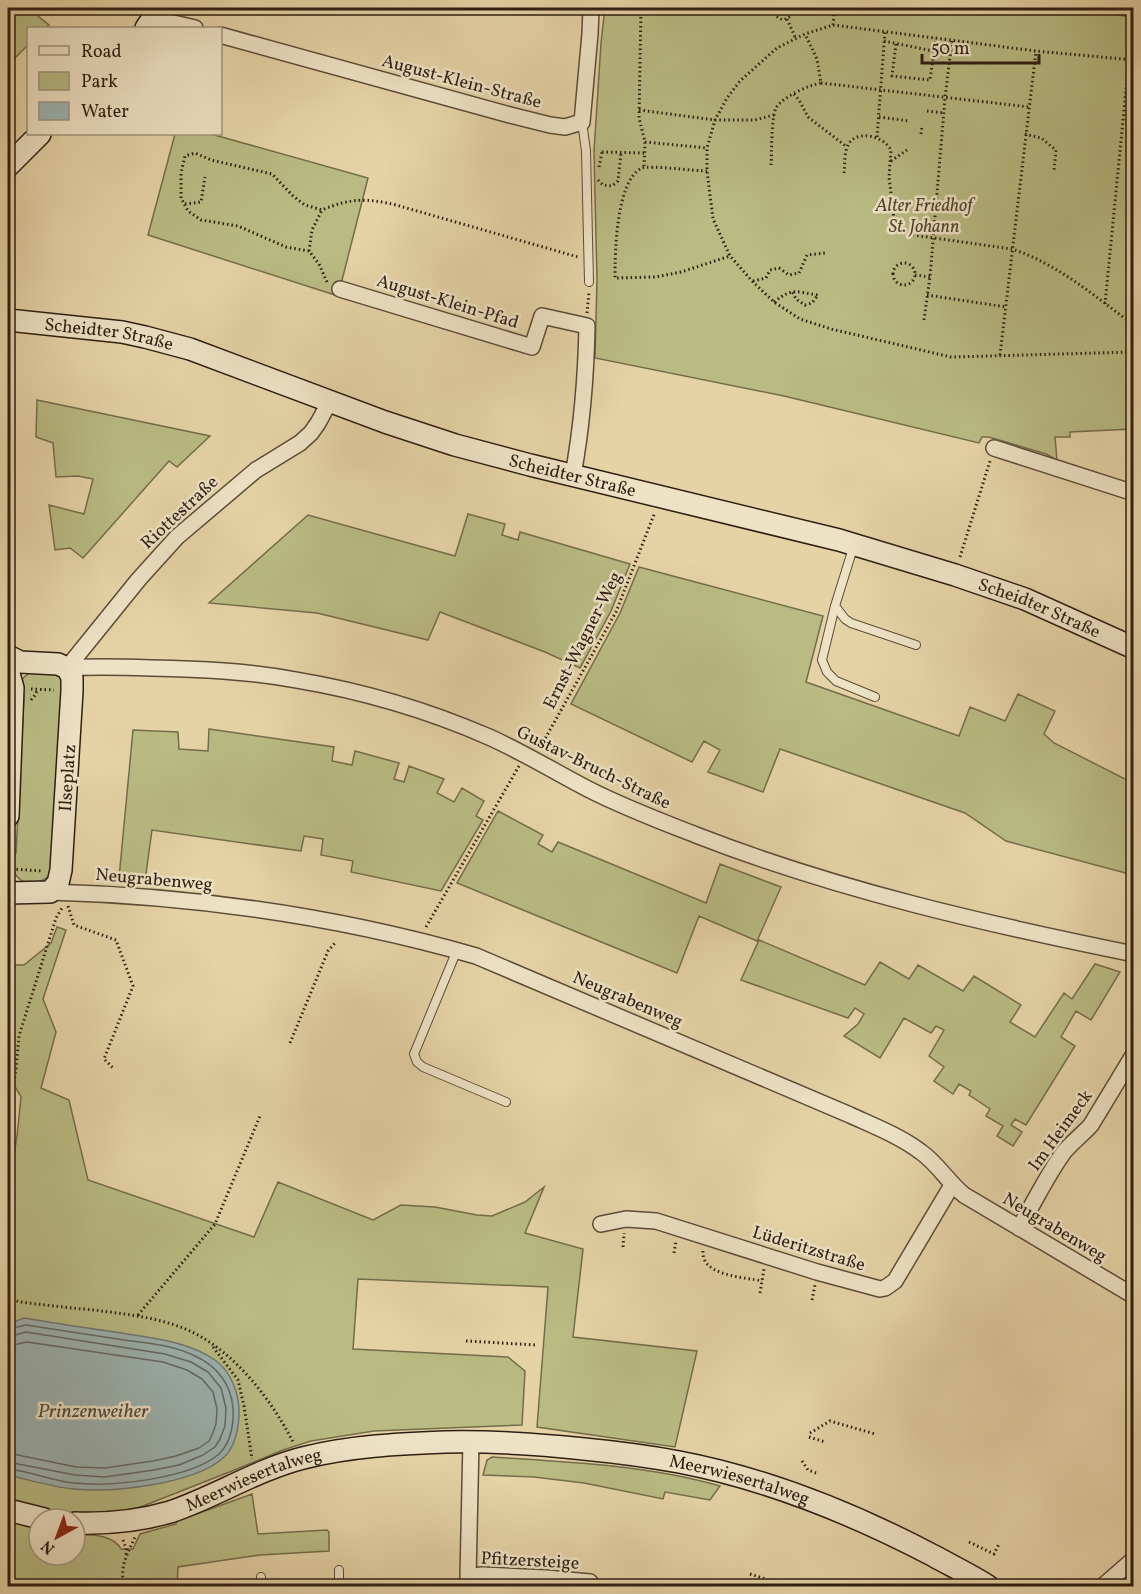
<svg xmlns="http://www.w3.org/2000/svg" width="1141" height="1594" font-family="Vollkorn,serif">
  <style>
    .green { fill: #b9bb83; stroke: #746c4b; stroke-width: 1.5 }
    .water { fill: #9cb4b3; stroke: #707873; stroke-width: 1.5 }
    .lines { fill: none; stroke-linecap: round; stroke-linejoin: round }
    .shore { stroke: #656963; stroke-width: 1.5 }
    .lane-casing { stroke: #5c4b38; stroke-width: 10 }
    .street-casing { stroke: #5c4b38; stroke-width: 18 }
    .secondary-casing { stroke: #2e1e13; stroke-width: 24 }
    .path { stroke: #2e1e13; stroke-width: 3; stroke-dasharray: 1.5 3; stroke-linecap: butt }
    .lane { stroke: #eee2c5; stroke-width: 8 }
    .street { stroke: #eee2c5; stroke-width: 15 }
    .secondary { stroke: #eee2c5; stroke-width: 21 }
    .labels { text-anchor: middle; stroke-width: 5; stroke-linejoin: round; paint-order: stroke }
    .street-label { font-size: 18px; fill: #2e1e13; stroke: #eee2c5 }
    .park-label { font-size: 18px; font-style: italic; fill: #51452f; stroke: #eee2c5 }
    .water-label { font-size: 20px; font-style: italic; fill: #4f4b43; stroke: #eee2c5 }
  </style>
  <rect width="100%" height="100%" fill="#e5d3a6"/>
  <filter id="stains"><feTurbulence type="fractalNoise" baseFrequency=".00333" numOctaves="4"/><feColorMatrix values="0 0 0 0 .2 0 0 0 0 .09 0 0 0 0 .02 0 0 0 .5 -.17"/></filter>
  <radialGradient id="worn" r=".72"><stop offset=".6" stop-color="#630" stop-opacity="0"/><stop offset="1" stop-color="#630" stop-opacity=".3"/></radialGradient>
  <path class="green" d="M8,8h20l21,17 -4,3h-17v17l-20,20z
    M605,8h458l70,9v412l-63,3v5h-15l2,23 -11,-6 -57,-17h-7l-3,6 -195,-47 -189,-38 2,-78 -3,-129 7,-108z
    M175,134h36l157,44 -30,118 -190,-61z
    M37,400l173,36 -33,31 -8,-6 -86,97 -13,-10 -15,2 -6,-45 35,9 9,-35 -15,-3 -22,1 -3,-34 -17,-6z
    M468,514l37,10 -3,11 16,5 2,-8 110,32 -19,47 -31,57 -35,-16 -105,-40 -12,28 -111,-27 -108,-10 99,-88 147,41z
    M639,567l184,49 -17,66 153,54 11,-29 35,14 13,-27 37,17 -11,23 10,9 79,40v92l-127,-34 -41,-28 -185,-64 -17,43 -55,-20 12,-22 -16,-9 -12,21 -121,-58 49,-91z
    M30,672l28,1 6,9 -13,193c-21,15 -40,8 -39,-19l4,-3 8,-157 -3,-3 1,-14z
    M209,729l125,18 -2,14 20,4 3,-14 44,12 -5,16 10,3 5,-16 35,13 -7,14 17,9 8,-14 22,13 -8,15 7,4 -42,71 -90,-19 2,-11 -32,-6 2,-16 -19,-3 -3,15 -149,-21 -7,51 -26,-3 14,-148 45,2 1,17 29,2z
    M498,811l45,24 -5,9 14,8 6,-10 148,61 14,-39 61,23 -24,54 -58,-25 -22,57 -220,-90z
    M57,927l9,3 -23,69 13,33 -15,56 28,12 19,80 166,57 24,-55 95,38 28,-15 34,2 42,8 15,1 33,-14 19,-15 -19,46 58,16 -10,88 124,14 -22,96 -138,-20 11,-140 -190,-8 -5,70 155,8 17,14 -3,54 -148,6 -63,10 -28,9 -46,19 -104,41 -28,3h-45l-41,-8 -11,-4v-308l9,-57 4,-39 -13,-23v-109h16l27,-22z
    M759,940l106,45 15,-23 29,17 9,-14 45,26 11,-15 47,29 -11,17 25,15 29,-44 8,6 23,-35 25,8 -29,48 -15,-9 -15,26 14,9 -49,79 -11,-6 -4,6 11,7 -9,14 -16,-10 6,-10 -17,-10 4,-7 -21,-14 2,-4 -12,-7 -6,10 -19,-13 10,-14 -15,-11 15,-26 -8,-4 -5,7 -27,-15 -24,40 -36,-22 14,-12 6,-10 -9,-6 -7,10 -107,-38z
    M492,1457c76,5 154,8 228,29l-10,14 -45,-8 -2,7 -79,-16 -50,-6 -51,-2 4,-15z
    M252,1494l6,40 69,-4 2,2v19l-69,4 -82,12 -1,19h-136l-33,-9v-58l31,9v27h36v-21c15,1 38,0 46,15h12l7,-15 36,-10 1,-3z"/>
  <path class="water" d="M24,1318c30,5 61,10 91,14 34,6 70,8 100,28 17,12 25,36 24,56 -1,15 -4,32 -16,42 -29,26 -110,35 -149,31 -22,-2 -44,-9 -66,-14v-151z"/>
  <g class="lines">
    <path class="shore" d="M8,1329l18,-4c33,5 66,10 98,15 24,3 49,5 71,16 22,10 36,28 38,52 1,15 -2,35 -14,46 -29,25 -108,33 -145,29 -22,-2 -44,-12 -66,-14
      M8,1337l18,-5 139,22 26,8 17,10 13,16 5,20 -1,18 -5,13 -5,8 -12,8 -24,10 -25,5 -49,7 -30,-2 -67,-13
      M8,1346l19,-4 136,20 24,8 15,9 11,13 4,17 -1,15 -4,11 -3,6 -10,7 -23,8 -23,5 -48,7 -29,-1 -68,-14"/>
    <g class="lane-casing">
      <path id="lane" d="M582,122l4,29 3,131
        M854,545l-19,61 -13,54 5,12 9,9 39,16
        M835,606l10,13 6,4 65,22
        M457,950l-43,104 3,8 6,5 83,35
        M339,1570v16
        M261,1577v9"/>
    </g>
    <g class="street-casing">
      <path id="street" d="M152,19l17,3 26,6
        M220,35l290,80 40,10 15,2 17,-5 8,-88 1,-26
        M340,289l192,58 10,-31 45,10c-1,50 -5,100 -14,149
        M994,448l140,45
        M67,668c28,-2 56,-1 84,0 48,1 97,3 145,12 66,11 131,30 193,57 34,15 66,35 99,52 35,18 72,32 108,46 141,55 290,89 438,119
        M67,668l72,-89 38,-42 79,-67 44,-27 11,-10 7,-10 12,-22
        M50,892c144,4 287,24 426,64l374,159c24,11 50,21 71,37 17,12 27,30 43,43l170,101
        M601,1224l25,-5 30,2 161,51 63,17 5,-1 10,-7 57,-96
        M1019,1228c15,-25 28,-53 45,-76 8,-10 18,-17 27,-27l43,-71
        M471,1441l-3,136 14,-2 64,3 44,4
        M1103,1586l31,-27"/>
    </g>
    <g class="secondary-casing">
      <g id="secondary">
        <path d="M146,28l6,-9 4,-11"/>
        <path d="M8,166l32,-32"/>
        <path id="s1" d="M8,320l114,12 23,5 45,12 195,73 70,23 75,20 309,75 116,35 70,24 109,49"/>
        <path d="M8,656l12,6 38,2 9,4 5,9v14l-11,179 -3,13 -8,9 -42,1"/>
        <path d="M8,670l5,18 -5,128"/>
        <path d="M8,1510l36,9"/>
        <path id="s2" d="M75,1523c31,1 64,-2 95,-11 45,-15 86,-42 133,-54 47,-12 94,-14 142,-16 47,-1 92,2 139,7 31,3 63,7 95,13 89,17 175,52 255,94 18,10 37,19 54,30"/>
      </g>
    </g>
    <path class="path" d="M641,8l-2,110 6,24 -1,24
      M774,8c0,7 3,10 10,12l8,-5 2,-7
      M1133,8h1
      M787,19l9,20
      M833,25l2,-17
      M884,41l49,10
      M896,44l-4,32 38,4 6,-42
      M1134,60l-98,-9 -203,-26 -28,9 -28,14 -37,33 -13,17 -12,22 -8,28v23l6,48 17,37 22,25 22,21 26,17 31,10 120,28 183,-5
      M821,83l208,24
      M794,94l5,6 9,17 39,30
      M639,110l76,10h40l19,-5
      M927,111l17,2
      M879,117l31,4
      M921,134l1,-8
      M1025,134l16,4 15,12 -2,20
      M877,137l8,-106
      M645,142l62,6
      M602,152l42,1
      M891,161l16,-11
      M771,165c1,-13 0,-47 5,-57 6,-11 33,-23 45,-25l-4,-24 -12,-25
      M599,167l3,-15
      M707,171c-11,0 -59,-6 -65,-3 -26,12 -27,85 -27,110l40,-1 26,-5 49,-16
      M844,173c1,-8 0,-20 4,-28 8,-16 36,-9 43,5l-2,27 5,42 2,6 10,9 106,15c43,14 79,44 115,71l7,3
      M598,180l5,5 9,1 6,-5 3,-28
      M185,204l16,-2 4,-25
      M309,251l3,-21 10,-20
      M893 274a11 11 0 1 1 22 0a11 11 0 1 1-22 0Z
      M915,275l15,2
      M753,281l13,-3 4,-8 9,-2 10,7 10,-2 8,-18 18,-2
      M327,282l-8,-18 -10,-13 -23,-4 -48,-21 -37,-6 -13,-9 -7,-13v-25l4,-17 10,-3 16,7 61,14 21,22 12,9 17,5c28,-12 45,-12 74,-5l182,52
      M927,295l79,12
      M774,302c19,-15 22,-10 44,-7l-6,8 -7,2 -9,-6 -4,-8
      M1105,304l24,-245
      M587,313l2,-21
      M924,320l6,-43 15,-179 7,-58
      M1000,355l36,-304
      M960,557l30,-96
      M31,689l23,1
      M31,700l5,-6 1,-5
      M541,746l75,-134 39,-100
      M12,869l31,2
      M68,906l6,19 42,15 17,46 -29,73 9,9
      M426,927l93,-161
      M290,1043l38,-92 7,-8
      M8,1118l8,-49 3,-33 37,-118 6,-10
      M623,1247l1,-14
      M703,1251c-2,25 41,26 59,30
      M674,1253l2,-12
      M760,1293l4,-24
      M8,1298l12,4c25,3 49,6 74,8 30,4 61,7 89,18 48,19 87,69 110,114
      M812,1300l3,-15
      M138,1315l77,-91 45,-108
      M466,1341l70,4
      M213,1347l25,33 6,26 8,53
      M810,1433l20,-12 45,13
      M809,1437l16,5
      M802,1461l6,9 8,3
      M123,1540l3,8v9
      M969,1542l25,12 5,-10
      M750,1574l37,12
      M1069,1583l2,3
      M125,1586c-7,-17 3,-33 10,-49"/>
    <use href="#lane" class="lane"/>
    <use href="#street" class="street"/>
    <use href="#secondary" class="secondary"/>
  </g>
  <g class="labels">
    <g class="street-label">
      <text transform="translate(462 81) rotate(15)" y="6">August-Klein-Straße</text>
      <text transform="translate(448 301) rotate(17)" y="6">August-Klein-Pfad</text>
      <text dy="6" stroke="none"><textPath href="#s1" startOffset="102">Scheidter Straße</textPath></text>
      <text dy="6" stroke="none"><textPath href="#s1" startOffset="588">Scheidter Straße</textPath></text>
      <text transform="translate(179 512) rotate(-43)" y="6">Riottestraße</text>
      <text dy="6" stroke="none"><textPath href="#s1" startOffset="1074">Scheidter Straße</textPath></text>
      <text transform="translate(582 640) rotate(-63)" y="6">Ernst-Wagner-Weg</text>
      <text transform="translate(594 767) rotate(26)" y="6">Gustav-Bruch-Straße</text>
      <text transform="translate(67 778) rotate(-86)" y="6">Ilseplatz</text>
      <text transform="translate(154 879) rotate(5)" y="6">Neugrabenweg</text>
      <text transform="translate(628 999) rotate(23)" y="6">Neugrabenweg</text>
      <text transform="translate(1060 1130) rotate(-54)" y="6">Im Heimeck</text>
      <text transform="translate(1055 1227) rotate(31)" y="6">Neugrabenweg</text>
      <text transform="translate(809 1248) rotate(17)" y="6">Lüderitzstraße</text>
      <text dy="6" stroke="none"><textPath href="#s2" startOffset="186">Meerwiesertalweg</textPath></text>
      <text dy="6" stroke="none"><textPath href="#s2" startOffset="681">Meerwiesertalweg</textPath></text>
      <text transform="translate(530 1560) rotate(3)" y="6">Pfitzersteige</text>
    </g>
    <g class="park-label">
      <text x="924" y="211">Alter Friedhof<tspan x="924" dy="21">St. Johann</tspan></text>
    </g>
    <g class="water-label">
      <text x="93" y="1417">Prinzenweiher</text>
    </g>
  </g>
  <rect width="1141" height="1594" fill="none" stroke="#e5d3a6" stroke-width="30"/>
  <rect x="9" y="9" width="1123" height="1576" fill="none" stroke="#2e1e13" stroke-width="3"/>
  <rect x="15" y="15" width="1111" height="1564" fill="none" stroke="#2e1e13" stroke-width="1.5"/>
  <rect x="27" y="27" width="195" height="108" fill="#eee2c5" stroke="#a1947e" stroke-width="1.5"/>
  <rect x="39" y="46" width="30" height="9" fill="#eee2c5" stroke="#a1947e" stroke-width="1.5"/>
  <text x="81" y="57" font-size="18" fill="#2e1e13">Road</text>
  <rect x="39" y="72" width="30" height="18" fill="#b9bb83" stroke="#a1947e" stroke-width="1.5"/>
  <text x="81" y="87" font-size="18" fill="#2e1e13">Park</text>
  <rect x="39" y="102" width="30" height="18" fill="#9cb4b3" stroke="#a1947e" stroke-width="1.5"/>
  <text x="81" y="117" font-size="18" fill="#2e1e13">Water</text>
  <g transform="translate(57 1537) rotate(221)"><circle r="28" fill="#eee2c5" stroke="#a1947e" stroke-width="1.5"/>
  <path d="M0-4.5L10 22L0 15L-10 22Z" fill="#8f2418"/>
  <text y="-9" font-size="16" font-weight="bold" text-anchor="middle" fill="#2e1e13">N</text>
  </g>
  <path d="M922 54v9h117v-9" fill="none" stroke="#2e1e13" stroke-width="3"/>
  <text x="931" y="54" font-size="18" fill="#2e1e13" stroke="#eee2c5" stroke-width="4.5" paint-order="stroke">50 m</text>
  <rect width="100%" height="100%" filter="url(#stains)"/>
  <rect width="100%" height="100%" fill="url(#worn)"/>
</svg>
